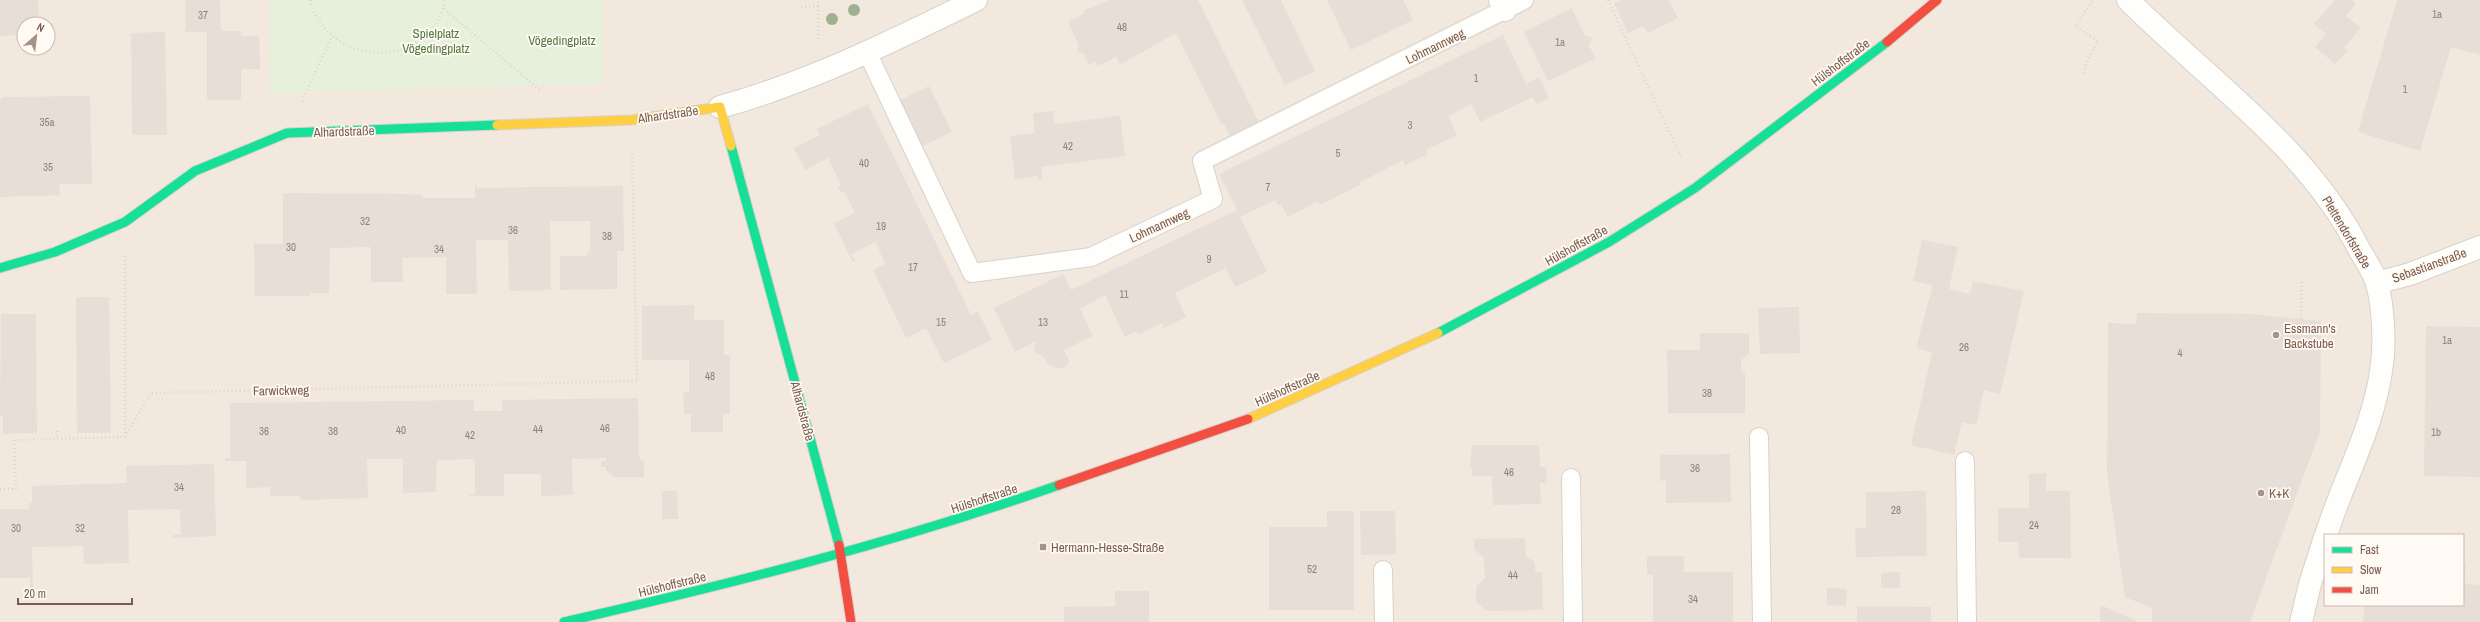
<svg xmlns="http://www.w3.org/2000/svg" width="2480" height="622" font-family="'Archivo Narrow',sans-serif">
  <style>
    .residential { fill: #f2e8de; fill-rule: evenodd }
    .green { fill: #e7f0db }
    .building { fill: #e6ded7 }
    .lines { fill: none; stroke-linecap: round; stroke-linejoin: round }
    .lane-casing { stroke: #d7d1cb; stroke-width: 20 }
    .street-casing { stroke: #d7d1cb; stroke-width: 24 }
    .fast-casing { stroke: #d9d2cb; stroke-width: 11 }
    .slow-casing { stroke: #d9d2cb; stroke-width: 11 }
    .jam-casing { stroke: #d9d2cb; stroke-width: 11 }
    .path { stroke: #dcd5d0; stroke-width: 2.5; stroke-dasharray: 1 3; stroke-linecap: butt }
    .lane { stroke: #fefefd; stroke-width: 18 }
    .street { stroke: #fefefd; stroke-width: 22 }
    .fast { stroke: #16e098; stroke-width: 9 }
    .slow { stroke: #ffcf43; stroke-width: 9 }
    .jam { stroke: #f24e42; stroke-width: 9 }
    .tree { fill: #9eb190 }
    .poi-dot { fill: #a69286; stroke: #fffaf3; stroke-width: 1.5 }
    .labels { text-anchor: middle; stroke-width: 3.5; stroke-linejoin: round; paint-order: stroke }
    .number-label { font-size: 11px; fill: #977e72 }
    .park-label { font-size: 13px; fill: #537a41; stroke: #fffaf3 }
    .street-label { font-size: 13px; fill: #7a5c4d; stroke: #fffaf3 }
    .poi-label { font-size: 13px; fill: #7a5c4d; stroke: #fffaf3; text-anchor: start }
  </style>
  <rect width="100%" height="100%" fill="#f9f5f0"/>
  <path class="residential" d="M0,0h2480v622h-2480zM24,24h24v24h-24zM2325,535h138v70h-138z"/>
  <path class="green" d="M270,0h332l1,84 -333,9z"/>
  <path class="building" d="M0,0h38l1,24h-15v11l-24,1z
    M185,0h35l1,31h20v5h18l1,33h-17l-2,2v29h-34v-68h-24l3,-2z
    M1110,0h88l62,125 -28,15 -8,-16 -2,1 -46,-92 -56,32 -4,-8 -18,9 -3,-4 -6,3 -5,-11 -7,-3 2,-6 -11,-23 16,-8 -1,-3z
    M1242,0h39l34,71 -30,14z
    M1327,0h76l10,20 -62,30z
    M1621,0h51l-3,1 9,17 -30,15 -5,-7 -15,7 -14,-30z
    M2335,0h17l4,4 -10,12 15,12 -17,20 3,3 -12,13 -20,-17 11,-13 -12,-10z
    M2397,0h83v55l-29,-8 -31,104 -62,-19z
    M1572,8l12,27 8,3 -3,8 7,12 -48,23 -24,-49z
    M165,32l2,103h-35l-1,-102z
    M1503,35l23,49 13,-7 10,21 -13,6 -3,-7 -53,25 -8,-18 -24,12 9,19 -31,15 2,4 -23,11 -2,-5 -44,23 1,2 -40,20 -2,-4 -30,16 -7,-13 -3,1 -3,-5 -35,17 27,55 -32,15 -9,-19 -51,25 11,24 -22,11 -2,-5 -24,12 -2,-4 -11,6 -20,-42 -25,14 13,27 -29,14 5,11 -2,5 -7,3 -11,-4 -6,-9 -6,-2 -3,-6 2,-7 -21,11 -21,-44 69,-34 8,16 166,-80 -18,-36z
    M929,86l23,46 -34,16 -22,-46z
    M90,96l2,88h-33l1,11 -60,2v-97l4,-3z
    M868,104l103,211 7,-4 14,29 -48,23 -17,-33 -3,-1 -18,9 -33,-68 12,-6 -9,-22 -25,12 4,7 -2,2 -19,-40 21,-10 -11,-22 -3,2 -3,-6 3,-2 -13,-27 -23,12 -11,-22 26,-13 -3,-6z
    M1053,111l2,13 65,-8 5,40 -84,11 2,12 -5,1v-4l-23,3 -5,-43 25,-3 -2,-20z
    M475,184l2,4 146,-2 1,65h-7v38l-57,1v-34h27v-4h3v-31h-40l1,69 -42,1 -1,-51h-32l1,54h-31v-37l-44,1 1,24h-35l3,-1v-34l-41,1 -1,45h-19v3h-55l-1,-56 2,4h27v-51l119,1 21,1v3h52z
    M1922,240l36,7 -9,42 21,5 3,-13 51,10 -24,103 -16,-4 -8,35 -14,-3 -8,33 -43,-10 21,-93 -16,-4 16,-60 -1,-3 -18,-4z
    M76,297h33l2,136h-34z
    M694,305v15h30v35h6v59h-7v18h-32v-18h-7l-1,-21 6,-1v-32h-47v-54z
    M1799,307l1,46 -40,1 -2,-46z
    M2137,313l113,1 71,7 -1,110 -70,191h-98v-14l-27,-11 -18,-124 1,-150 28,1z
    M1,314h35l1,119 -34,1v-18h-3z
    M2426,326l54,1v150l-56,-1z
    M1700,333h49v21l-8,6v11l4,2v40h-77l-1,-63h33z
    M638,398l1,60 5,3v16h-30l-8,-7v-3h-5v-6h5v-3l-34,1 1,36 -32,1v-22h-37v22h-35l1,-2 5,1v-36l-38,1 -1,32 -33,1v-34h-36l1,39 -68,2 -1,-4h-29v-9l-24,1v-27h-21v-3h5v-55l244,-3v11h28v-11z
    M1472,445h67l1,22h6l1,16h-7l1,21 -48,1 -1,-29h-20v-8h-2z
    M1730,454l1,48 -65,1v-23l-6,1v-26z
    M214,464l2,72 -43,2v-3h8l-1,-26 -52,1 1,53 -45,1 -1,-18 -51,1 1,42h-3v-11h-30v-69h29v-6h3v-17l95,-3 -1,-17z
    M2046,473v18h24l1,67h-52l-1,-16h-20v-34h31v-34z
    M662,491h15l1,28h-16z
    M1926,491l1,65 -71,1 -1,-29h11v-36z
    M1327,511h27v99h-85v-83h58z
    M1360,511h35l1,43 -35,1z
    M1525,538l1,19 9,5v10h7l1,38 -56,1 -11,-9v-15l9,-9 -1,-20 -10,-9v-10z
    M1647,556h37v16h49v50h-80v-47h-6z
    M2463,566h3l-2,15h-1z
    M1900,572v16h-19v-15z
    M2463,584l17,1v37h-117l2,-17h98z
    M1827,588l20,1 -1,17 -19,-1z
    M1115,591h34v31h-85v-15l51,-1z
    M1857,606l74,1v15h-74z
    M2103,606l32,14v2h-35v-15z"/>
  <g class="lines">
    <g class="lane-casing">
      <path id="lane" d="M868,54l104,219 119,-16 122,-58 -11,-38 322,-161
        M1759,437l3,185
        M1965,461l2,161
        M1571,478l2,144
        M1383,570l1,52"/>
    </g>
    <g class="street-casing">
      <path id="street" d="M1500,0l5,10
        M2128,0c79,79 180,148 231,249 6,11 15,23 18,35 6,20 8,59 5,80 -7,61 -38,114 -56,171
        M720,107c90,-25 173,-66 256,-107
        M2377,283l33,-9 70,-27
        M2301,622l9,-38 15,-47"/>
    </g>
    <g class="fast-casing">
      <path id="fast" d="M731,146l108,399
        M0,268l55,-16 70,-30 70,-51 92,-38 210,-8
        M1438,333l171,-91 86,-54 192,-146
        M564,622c167,-38 333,-80 495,-137"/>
    </g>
    <g class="slow-casing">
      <path id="slow" d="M497,125l134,-5 89,-13 11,39
        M1248,419l190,-86"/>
    </g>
    <g class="jam-casing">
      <path id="jam" d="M1887,42l50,-42
        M1059,485l189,-66
        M839,545l12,77"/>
    </g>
    <path class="path" d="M310,0c1,9 8,20 14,27 35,43 111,31 121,-27
      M1608,0l74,159
      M801,7l17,-1
      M444,9l97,82
      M818,39v-39
      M2083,73l2,-7 13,-25 -23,-15 18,-26
      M302,101l30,-65
      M2301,319l1,-40
      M57,431v8
      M125,437v-181
      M0,489h16l-2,-49 111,-3 26,-44 486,-12 -5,-229"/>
    <use href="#lane" class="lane"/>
    <use href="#street" class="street"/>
    <use href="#fast" class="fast"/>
    <use href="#slow" class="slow"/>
    <use href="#jam" class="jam"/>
  </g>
  <g class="tree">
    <circle cx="854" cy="10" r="6"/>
    <circle cx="832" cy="19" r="6"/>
  </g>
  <g class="poi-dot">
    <circle cx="2276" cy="335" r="4"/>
    <circle cx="2261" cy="493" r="4"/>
    <rect x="1039" y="543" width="8" height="8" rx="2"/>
  </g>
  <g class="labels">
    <g class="number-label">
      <text x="2437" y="18">1a</text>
      <text x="203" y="19">37</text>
      <text x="1122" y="31">48</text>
      <text x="1560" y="46">1a</text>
      <text x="1476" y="82">1</text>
      <text x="2405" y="93">1</text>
      <text x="47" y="126">35a</text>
      <text x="1410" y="129">3</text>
      <text x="1068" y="150">42</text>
      <text x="1338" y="157">5</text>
      <text x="864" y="167">40</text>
      <text x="48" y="171">35</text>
      <text x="1268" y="191">7</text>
      <text x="365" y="225">32</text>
      <text x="881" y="230">19</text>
      <text x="513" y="234">36</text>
      <text x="607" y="240">38</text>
      <text x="291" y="251">30</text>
      <text x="439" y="253">34</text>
      <text x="1209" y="263">9</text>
      <text x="913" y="271">17</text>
      <text x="1124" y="298">11</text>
      <text x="941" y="326">15</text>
      <text x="1043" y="326">13</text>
      <text x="2447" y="344">1a</text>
      <text x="1964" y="351">26</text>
      <text x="2180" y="357">4</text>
      <text x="710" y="380">48</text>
      <text x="1707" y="397">38</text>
      <text x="605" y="432">46</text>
      <text x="538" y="433">44</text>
      <text x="401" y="434">40</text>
      <text x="264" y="435">36</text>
      <text x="333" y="435">38</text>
      <text x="2436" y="436">1b</text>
      <text x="470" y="439">42</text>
      <text x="1695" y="472">36</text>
      <text x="1509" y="476">46</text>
      <text x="179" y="491">34</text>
      <text x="1896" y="514">28</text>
      <text x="2034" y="529">24</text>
      <text x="16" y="532">30</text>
      <text x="80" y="532">32</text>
      <text x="1312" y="573">52</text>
      <text x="1513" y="579">44</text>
      <text x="1693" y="603">34</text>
    </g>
    <g class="park-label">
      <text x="436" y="38">Spielplatz<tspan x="436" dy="15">Vögedingplatz</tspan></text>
      <text x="562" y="45">Vögedingplatz</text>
    </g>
    <g class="street-label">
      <text transform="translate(1435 46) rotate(-26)" y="5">Lohmannweg</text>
      <text transform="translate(1840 62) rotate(-37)" y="5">Hülshoffstraße</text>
      <text transform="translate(668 114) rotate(-8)" y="5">Alhardstraße</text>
      <text transform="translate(344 131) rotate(-2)" y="5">Alhardstraße</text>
      <text transform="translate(1159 225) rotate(-25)" y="5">Lohmannweg</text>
      <text transform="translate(2347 232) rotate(59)" y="5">Plettendorfstraße</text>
      <text transform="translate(1576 245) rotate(-29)" y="5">Hülshoffstraße</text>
      <text transform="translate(2429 265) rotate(-20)" y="5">Sebastianstraße</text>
      <text transform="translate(1287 388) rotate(-24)" y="5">Hülshoffstraße</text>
      <text transform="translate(281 390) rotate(-1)" y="5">Farwickweg</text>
      <text transform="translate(803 411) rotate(75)" y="5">Alhardstraße</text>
      <text transform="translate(984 498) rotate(-18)" y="5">Hülshoffstraße</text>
      <text transform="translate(672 584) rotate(-14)" y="5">Hülshoffstraße</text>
    </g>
    <g class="poi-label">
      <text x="2284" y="333">Essmann's<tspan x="2284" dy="15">Backstube</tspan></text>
      <text x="2269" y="498">K+K</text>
      <text x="1051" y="552">Hermann-Hesse-Straße</text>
    </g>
  </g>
  <rect x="2324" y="534" width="140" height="72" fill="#fffaf3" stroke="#cabbb1"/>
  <rect x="2332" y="547" width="20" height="6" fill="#16e098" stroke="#cabbb1"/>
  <text x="2360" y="554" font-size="12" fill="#7a5c4d">Fast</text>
  <rect x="2332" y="567" width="20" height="6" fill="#ffcf43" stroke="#cabbb1"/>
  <text x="2360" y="574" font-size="12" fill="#7a5c4d">Slow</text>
  <rect x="2332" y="587" width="20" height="6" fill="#f24e42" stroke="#cabbb1"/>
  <text x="2360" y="594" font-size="12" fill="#7a5c4d">Jam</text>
  <g transform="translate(36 36) rotate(28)"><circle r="19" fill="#fffaf3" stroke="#cabbb1"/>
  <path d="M0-3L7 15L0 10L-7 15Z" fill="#a69286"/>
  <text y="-6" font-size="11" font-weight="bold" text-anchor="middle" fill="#7a5c4d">N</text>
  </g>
  <path d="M18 598v6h114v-6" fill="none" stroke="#7a5c4d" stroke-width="2"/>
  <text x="24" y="598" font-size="12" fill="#7a5c4d" stroke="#fffaf3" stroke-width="3" paint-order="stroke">20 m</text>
</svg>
